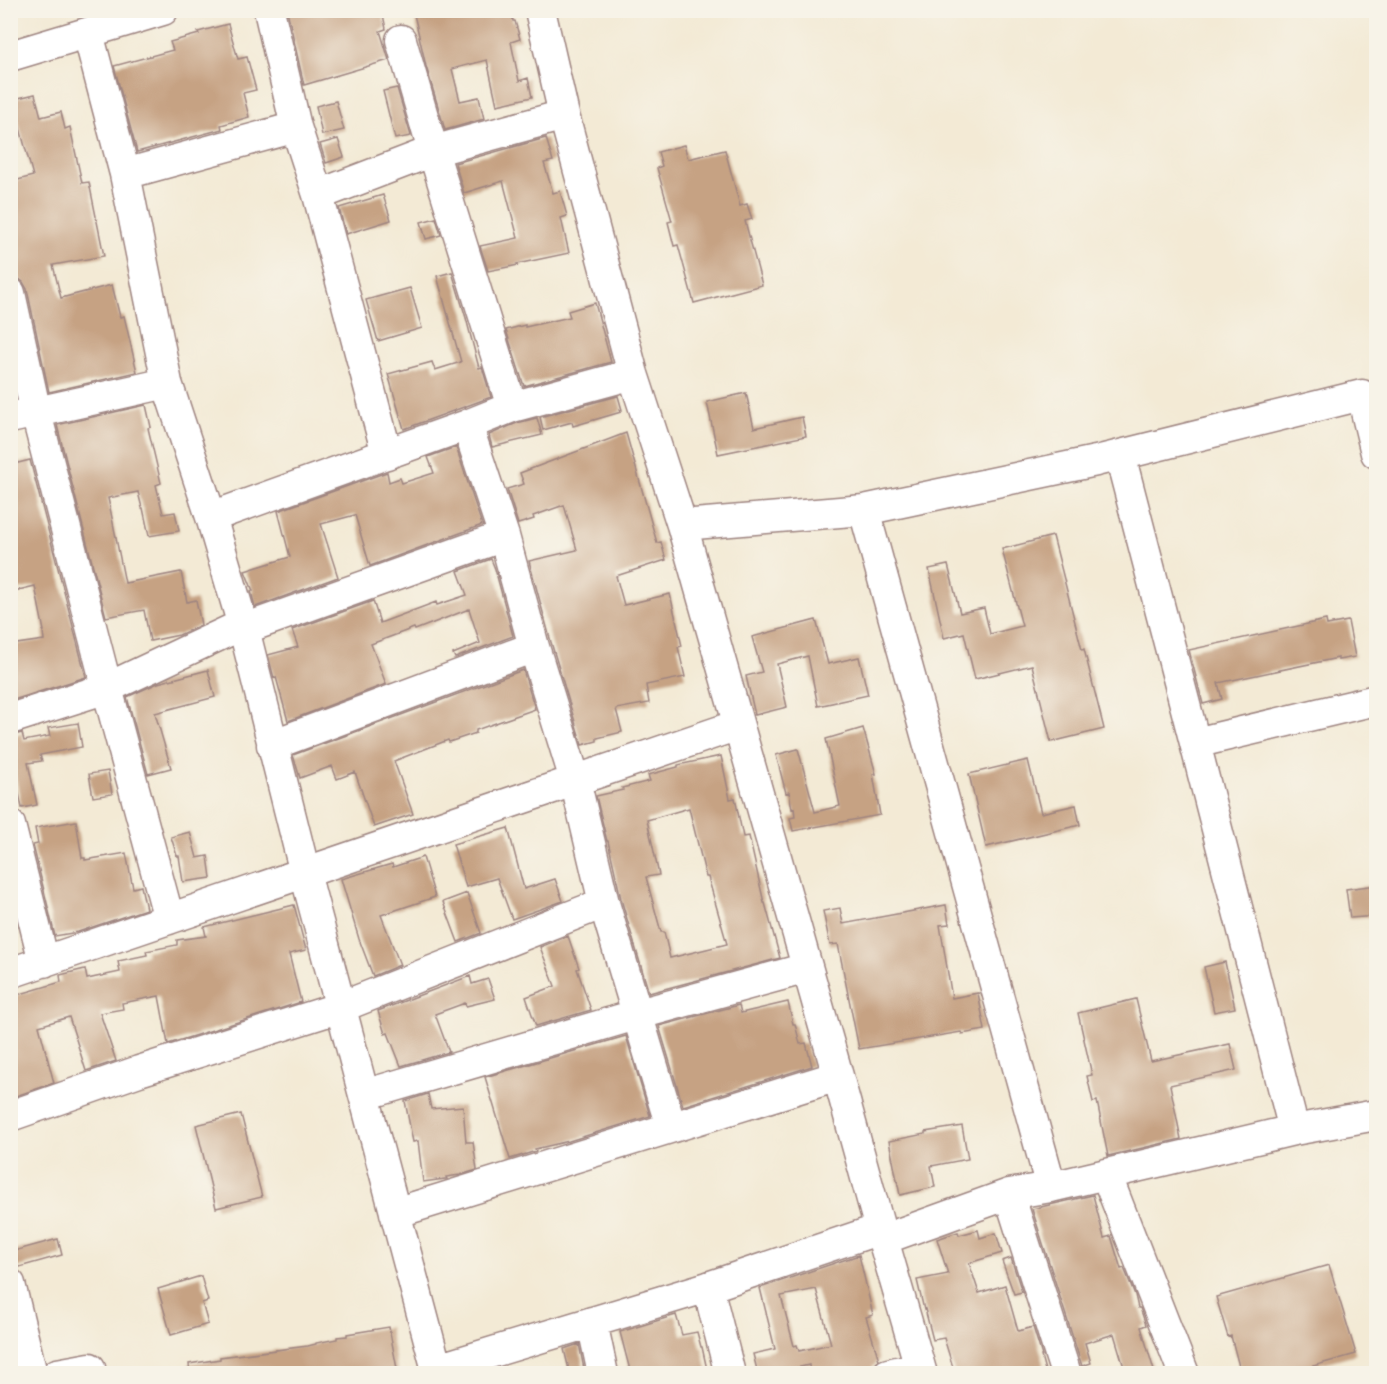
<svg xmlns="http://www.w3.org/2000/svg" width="1387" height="1384" font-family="'Gochi Hand',sans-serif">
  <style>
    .building { fill: #c6a283; fill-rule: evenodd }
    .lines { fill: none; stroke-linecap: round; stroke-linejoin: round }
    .minor-casing { stroke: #9e8480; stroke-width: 33 }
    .minor { stroke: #fff; stroke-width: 30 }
  </style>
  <rect width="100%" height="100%" fill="#f7f3e8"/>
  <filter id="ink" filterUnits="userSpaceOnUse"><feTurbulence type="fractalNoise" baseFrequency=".0167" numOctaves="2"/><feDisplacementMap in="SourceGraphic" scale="12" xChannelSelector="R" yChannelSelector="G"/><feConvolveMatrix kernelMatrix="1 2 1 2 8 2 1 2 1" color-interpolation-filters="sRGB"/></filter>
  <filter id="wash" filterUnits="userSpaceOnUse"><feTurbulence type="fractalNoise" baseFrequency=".008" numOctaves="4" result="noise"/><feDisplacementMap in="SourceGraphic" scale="24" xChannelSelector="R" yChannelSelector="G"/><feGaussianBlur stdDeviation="1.35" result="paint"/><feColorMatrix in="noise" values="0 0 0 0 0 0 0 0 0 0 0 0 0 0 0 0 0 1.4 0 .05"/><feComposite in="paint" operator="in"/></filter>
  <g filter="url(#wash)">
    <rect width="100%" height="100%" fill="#f3ead5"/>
    <g id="blocks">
      <path class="building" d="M287,10h95l4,19 -6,2 9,29 -85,25z
        M413,10h98l2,11h2l5,18 -9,3 8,39 9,-3 4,19 -35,8 -10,-45 -35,9 8,32 19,-4 5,22 -39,11 -19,-64z
        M228,24l10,35 9,-2 9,33 -13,3 6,24 -28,8 1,4 -85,23 -23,-86 59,-16 -3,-8 29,-8 -1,-2z
        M397,88l14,48 -16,3 -12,-48z
        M35,94l6,23 20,-5 4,17 5,-2 12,56 7,-1 15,74 -51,9 8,33 51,-13 8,32 4,-1 13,56 -88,20 -22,-103 -4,-7 -5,-4 -8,-30v-66l23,-6 -15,-55h-2l-6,-21z
        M336,101l8,29 -22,5 -6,-29z
        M546,138l7,23 -9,2 9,30 7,-2 7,25 -6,2 8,35 -52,11 1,1 -30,6 -8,-25 38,-8 -15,-57 -39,12 -9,-30z
        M338,139l6,18 -18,6 -6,-19z
        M684,145l4,14 37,-9 15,56 7,-2 5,15 -7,2 17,64 -68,18 -16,-58 -4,1 -6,-24 4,-1 -15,-53 5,-2 -4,-14z
        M383,195l8,25 -45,14 -7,-26z
        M436,218l5,17 -15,4 -5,-17z
        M452,272l14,46 13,50 3,-1 9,30 -87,32 -16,-55 44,-12 3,8 26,-8 -24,-86z
        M410,288l12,40 -44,13 -12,-41z
        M595,303l16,59 -87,24 -18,-56 19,-5v2l45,-10 -2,-6z
        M746,393l8,35 48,-11 4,19 -88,18 -11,-52z
        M618,396l4,14h-2l1,2 -48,14 -1,-4 -29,8 -3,-13z
        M146,405l5,22 -3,1 13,55 -5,2 7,29 12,-2 4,19 -30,5 -6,-28h-1l-4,-16 -30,6 17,85 56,-11 6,30 9,-2 5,25 -22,10 -29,6 -6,-31 -38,7 -49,-192z
        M537,418l5,17 -50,12 -3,-12 28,-12z
        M626,433l31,110 4,-1 5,18 -50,16 8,29 46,-11 12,52 -4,1 7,30 -39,8 3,18 -33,6 6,23 -25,6v3l-15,4 -31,-103 -22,-81 48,-11 -13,-45 -31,11 1,3 -16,5 -11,-35 17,-5 -4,-11z
        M456,447l26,78 -112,41 -15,-51 -34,9 17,53 -83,30 -4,-16h2l-8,-20 45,-14 -12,-46 109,-39 2,10 11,-4 2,5 32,-10 -6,-16z
        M30,460l56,217 -76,24v-56l34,-5 -1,-9h1l-9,-45 -25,6v-127z
        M1053,536l29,114 2,-1 20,80 -53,13 -19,-77 -57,14 -11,-46 -20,5 -15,-69 19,-4 12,48 24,-5 6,26 32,-8 -20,-77z
        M491,559l4,10 18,67 -58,22 -2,-4 27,-11 -11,-34 -54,21 -1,-2 -43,16 15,40 -98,37 -12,-44 -2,1 -6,-23 30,-8 -6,-17 81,-29 7,22 56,-21 1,3 30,-10 -9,-24z
        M816,620l12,44 31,-7 9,38 -50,11 -10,-50 -31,8 10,43 -32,8 -9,-39 16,-4 -10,-35z
        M1326,620l1,5 21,-4 7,36 -17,3v-2l-120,25 4,16 -19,5 -14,-54z
        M208,670l7,27 -60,16 16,55 -23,6 -21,-77 31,-14z
        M523,670l12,39 -59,21v3l-27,9 -1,-2 -54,21 19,53 -39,13 -19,-55 -18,7 -5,-13 -32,12 -7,-23z
        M78,723l4,24 -42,8 2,6 -14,2 9,42 -15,3 -12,-58v-14l12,-3 2,8 26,-5 -2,-8z
        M863,728l13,46h-3l7,41 -87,16 -3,-13 5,-1 -1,-9 -2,1 -3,-17 -3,1 -10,-38 22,-6 17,63 25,-6 -14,-67z
        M721,756l9,43 5,-1 8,39 6,-1 15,67h1l15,55 -131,35 -28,-94 -13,-58h-1l-11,-45 27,-6 -1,-2 28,-7 -2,-6 30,-8v-2zM689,808l17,69h2l19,67 -57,14 -6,-26h-3l-15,-55 13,-2 -12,-55z
        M1028,760l13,53 35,-8 4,20 -94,22 -17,-73z
        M108,771l4,23 -19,3 -4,-23z
        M76,821l6,37h3v2l41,-7 7,35 8,-2 5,23 -68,23 -23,4 -22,-91 5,-1 -3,-16z
        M508,828l16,61 31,-10 8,22 -51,18 -15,-41 -31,9 -13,-43z
        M190,832l7,26 11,-2 3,22 -28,4 -4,-26h-2l-6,-19z
        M423,857l12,40 -54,18 19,50 -27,11 -14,-37 -18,-60 51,-15 1,3z
        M1377,885v31l-27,2 -4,-29z
        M467,893l14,40 -23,9 -15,-40z
        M294,905l12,45 -17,4 12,48 -133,42 -9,-48 -37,7 1,6 -23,4 16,48 -30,10 -17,-54 -30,9 15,57 -44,15v-101l51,-15 -1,-7 25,-6 2,10 33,-7 -2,-11 29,-6 -1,-4 31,-6v-5l29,-4 -2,-9z
        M946,905l3,19 -9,1 12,73 26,-5 7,37 -23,4 -1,-2 -102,17 -21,-105 -8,1 -7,-34 17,-3 3,16z
        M568,936l11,32 -2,1 14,41 -55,16 -10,-29 29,-11 -15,-39z
        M1225,962l10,46 -21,4 -10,-45z
        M470,976l2,8 16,-5 7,20 -29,7 -1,-3 -30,11 14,38 -48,14 -13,-33 -3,1 -7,-23z
        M1136,999l15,62 79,-17 6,26 -66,15 11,54 -73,17 -11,-55 -4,1 -6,-26 5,-1 -14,-62z
        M788,1002l5,22h2l5,20 6,-1 6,23 -129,40 -24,-80 80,-21 2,8z
        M626,1036l24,80 -81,25 -34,8 1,2 -26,8 -25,-82z
        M428,1094l3,15 32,-3 3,36h7l4,28 -17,5 -14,2 1,2h-2l-22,3 -5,-41 -5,1 -8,-41z
        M241,1114l21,83 -46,11 -20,-83z
        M962,1126l6,33 -37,7 4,21 -35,8 -11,-54 36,-7v-2z
        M1093,1195l11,43 7,-2 10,33 3,-1 11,27 3,13h2l6,17 -5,2 14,47h-29l-12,-40 -29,9 6,20 -9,3 -50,-157z
        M978,1230l2,8 16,-5 6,20 -33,10 10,30 26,-8 13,46 15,-4 9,29h-1l5,18h-91l-11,-36 -11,2 -8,-31 -1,1 -7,-30 31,-6 -11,-35 21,-7 1,3z
        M58,1239l4,16 -46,13 -6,-1v-15z
        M859,1255l14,60 -7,2 13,43 -7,8 -1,6h-61l-1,-9 -26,6 -1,-1 -16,4h-8l-5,-20 22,-5 -15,-61zM816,1289l15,55 -32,7 -2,-6 -3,1 -13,-50z
        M1011,1258l11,34 -8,2 -12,-33z
        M1329,1265l27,89 -71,20h-44l-10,-38 -3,1 -12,-40z
        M201,1276l7,25 -6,2 6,21 -37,11 -13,-46z
        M676,1315l6,20 15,-3 4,15h1l6,27h-77l-11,-42z
        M389,1327l9,47h-208l-1,-10 31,-5v-2l88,-11 8,-2v-1l21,-4v-2l10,-1v-2z
        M579,1344l6,30h-15l-6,-25z"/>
    </g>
  </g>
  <g filter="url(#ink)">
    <use href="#blocks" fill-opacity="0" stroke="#9e8480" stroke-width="1.5"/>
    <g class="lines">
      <g class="minor-casing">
        <path id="minor" d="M269,10l27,117 22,68 69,259
          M540,10l24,105 69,259 49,151 156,551 42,153 42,145
          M88,33l37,141 42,209 44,134 33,112 61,244 133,501
          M401,40l32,111 79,256
          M10,56l153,-46
          M125,174l171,-47
          M318,195l115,-44 131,-36
          M10,293l26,120 71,275 62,231
          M10,418l157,-35
          M1120,455l75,288 99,387
          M864,510l187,677
          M211,517l256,-92 45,-18 121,-33
          M682,525l182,-15 232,-49 266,-66 14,58
          M10,719l97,-31 128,-60 9,1 260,-93
          M1195,743l181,-43
          M272,745l262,-98
          M10,825l34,137
          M604,903l67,224
          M10,973l728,-248
          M364,1095l275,-81 168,-46
          M10,1116l129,-45 202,-64 263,-104 -29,-123 -41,-133 -30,-111 -37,-111
          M1106,1174l78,200
          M1009,1194l57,180
          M395,1213l443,-137
          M10,1284l22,90
          M708,1287l22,87
          M592,1322l11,52
          M437,1369l271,-82 172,-58 4,10 125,-45 42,-7 243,-57 82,-15
          M57,1374l33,-6
          M888,1374l32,-7"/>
      </g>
      <use href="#minor" class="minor"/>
    </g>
  </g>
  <rect width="1387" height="1384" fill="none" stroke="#f7f3e8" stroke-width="36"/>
</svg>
